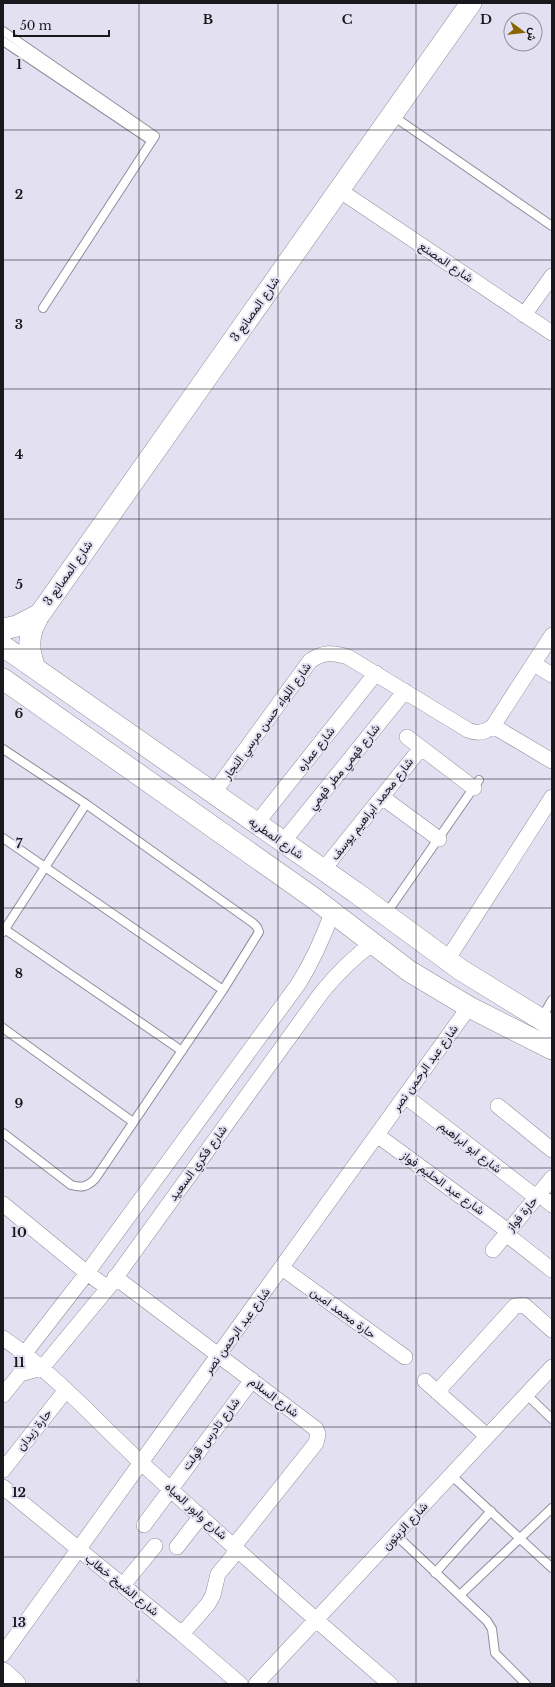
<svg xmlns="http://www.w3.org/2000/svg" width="555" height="1687" font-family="'Libre Baskerville',Vazirmatn,serif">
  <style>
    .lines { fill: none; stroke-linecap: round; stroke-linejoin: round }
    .lane-casing { stroke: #8f8e9c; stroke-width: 10 }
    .street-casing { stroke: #8f8e9c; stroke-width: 16 }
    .secondary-casing { stroke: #8f8e9c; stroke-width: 22 }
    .path { stroke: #a3a2af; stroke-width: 2.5; stroke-dasharray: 1 3; stroke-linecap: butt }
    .lane { stroke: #fff; stroke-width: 8 }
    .street { stroke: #fff; stroke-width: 15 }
    .secondary { stroke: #fff; stroke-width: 21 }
    .grid { fill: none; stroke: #18181d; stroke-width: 1; stroke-opacity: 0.55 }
    .labels { text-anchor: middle; stroke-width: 4; stroke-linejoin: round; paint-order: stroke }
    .street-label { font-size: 12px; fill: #18181d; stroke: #e2e0f1 }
    .grid-label { font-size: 13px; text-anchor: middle; font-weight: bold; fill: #18181d; stroke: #e2e0f1; stroke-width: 4; stroke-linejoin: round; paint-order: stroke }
  </style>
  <rect width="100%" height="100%" fill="#e2e0f1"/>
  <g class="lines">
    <g class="lane-casing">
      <path id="lane" d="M3,31l152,105 -112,172
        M3,41l149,100
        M393,116l159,110
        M3,749l83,55 167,119 4,4 2,5 -36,58 -128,189c-8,8 -13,9 -24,6l-68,-52
        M3,838l220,152
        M386,914l93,-134
        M3,928l179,123
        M3,932l83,-128
        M541,1019l11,-19
        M3,1028l130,94
        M526,1394l26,25
        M451,1475l101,93
        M396,1535l91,86 5,8 3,24 31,31
        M435,1573l56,-62
        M460,1595l92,-87"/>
    </g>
    <g class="street-casing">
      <path id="street" d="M339,190l213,143
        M524,315l28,-39
        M534,664l18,11
        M493,726l59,35
        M407,737l67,51
        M213,794l97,-133c13,-9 23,-9 38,-4l120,73c9,4 17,3 25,-4l59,-91
        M382,797l57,42
        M256,824l120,-151
        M283,842l122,-151
        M323,870l98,-122
        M447,960l105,-163
        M405,1096l131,101
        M498,1106l54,44
        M377,1135l131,96
        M539,1194l13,11
        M3,1204l84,69 21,15
        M506,1234l46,36
        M493,1250l59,-72
        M282,1268l123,89
        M115,1277l201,152 2,5 -2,9 -82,103
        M3,1338c49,34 89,78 132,119 84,77 169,153 255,227
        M20,1374l22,-6 66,-80 214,-296c15,-18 30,-34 50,-48
        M425,1381l62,55
        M437,1392l78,-86 9,-1 28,25
        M3,1395l17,-21 5,-21 62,-80 212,-290c14,-23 24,-45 33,-70
        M3,1470l63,-80
        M3,1487l179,147 58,50
        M144,1525l108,-145
        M177,1547l24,-31
        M123,1585l32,-39
        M182,1634l26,-30 5,-9 5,-21 20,-24
        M3,1654l466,-647
        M256,1684l296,-317"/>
    </g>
    <g class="secondary-casing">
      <path id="secondary" d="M3,629l14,-3 23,-12
        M3,646l352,246 106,78 91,56
        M35,668c-8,-20 -7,-36 5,-54l431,-611
        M3,679l312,220 94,72 60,36 83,42
        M3,1673l12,11"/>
    </g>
    <path class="path" d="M134,1684l5,-6"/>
    <use href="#lane" class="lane"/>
    <use href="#street" class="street"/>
    <use href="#secondary" class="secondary"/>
  </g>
  <path class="grid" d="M139,3v1681M278,3v1681M416,3v1681M3,130h549M3,260h549M3,389h549M3,519h549M3,649h549M3,779h549M3,908h549M3,1038h549M3,1168h549M3,1298h549M3,1427h549M3,1557h549"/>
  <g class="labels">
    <g class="street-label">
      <text transform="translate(446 262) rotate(34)" y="4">شارع المصنع</text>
      <text transform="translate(255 309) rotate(-55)" y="4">شارع المصانع 3</text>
      <text transform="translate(68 573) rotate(-55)" y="4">شارع المصانع 3</text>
      <text transform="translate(267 721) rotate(-54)" y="4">شارع اللواء حسن مرسي النجار</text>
      <text transform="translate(316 749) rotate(-52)" y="4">شارع عماره</text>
      <text transform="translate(344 767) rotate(-51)" y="4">شارع فهمي مطر فهمي</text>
      <text transform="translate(372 809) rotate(-52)" y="4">شارع محمد ابراهيم يوسف</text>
      <text transform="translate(276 838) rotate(35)" y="4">شارع المطريه</text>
      <text transform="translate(425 1068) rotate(-54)" y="4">شارع عبد الرحمن نصر</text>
      <text transform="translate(470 1147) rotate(38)" y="4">شارع ابو ابراهيم</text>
      <text transform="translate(198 1163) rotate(-54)" y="4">شارع فكري السعيد</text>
      <text transform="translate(443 1183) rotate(36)" y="4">شارع عبد الحليم فواز</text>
      <text transform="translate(522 1214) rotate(-50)" y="4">حارة فواز</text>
      <text transform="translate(343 1313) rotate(36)" y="4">حارة محمد امين</text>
      <text transform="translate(237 1331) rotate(-54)" y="4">شارع عبد الرحمن نصر</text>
      <text transform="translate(274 1397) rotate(37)" y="4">شارع السلام</text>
      <text transform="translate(34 1430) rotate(-52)" y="4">حارة زيدان</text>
      <text transform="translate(211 1434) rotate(-53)" y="4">شارع تادرس قولت</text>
      <text transform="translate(196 1511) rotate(42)" y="4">شارع وابور المياه</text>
      <text transform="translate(405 1526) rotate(-47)" y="4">شارع الزيتون</text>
      <text transform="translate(122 1585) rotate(39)" y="4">شارع الشيخ خطاب</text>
    </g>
  </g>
  <g class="grid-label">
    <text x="208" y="24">B</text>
    <text x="347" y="24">C</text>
    <text x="486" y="24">D</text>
    <text x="19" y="69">1</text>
    <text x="19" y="199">2</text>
    <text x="19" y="329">3</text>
    <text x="19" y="459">4</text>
    <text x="19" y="589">5</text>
    <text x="19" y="718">6</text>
    <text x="19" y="848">7</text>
    <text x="19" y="978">8</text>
    <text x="19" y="1108">9</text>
    <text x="19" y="1237">10</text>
    <text x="19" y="1367">11</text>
    <text x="19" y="1497">12</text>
    <text x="19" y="1627">13</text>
  </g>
  <rect width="555" height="1687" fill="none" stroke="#18181d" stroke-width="8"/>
  <g transform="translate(523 32) rotate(105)"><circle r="19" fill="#e2e0f1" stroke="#91909c"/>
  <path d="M0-3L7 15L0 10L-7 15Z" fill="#886501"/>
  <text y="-6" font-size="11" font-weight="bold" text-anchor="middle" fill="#18181d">ش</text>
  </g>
  <path d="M14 30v6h95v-6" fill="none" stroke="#18181d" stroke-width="2"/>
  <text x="20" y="30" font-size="12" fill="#18181d" stroke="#e2e0f1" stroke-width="3" paint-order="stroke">50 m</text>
</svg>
